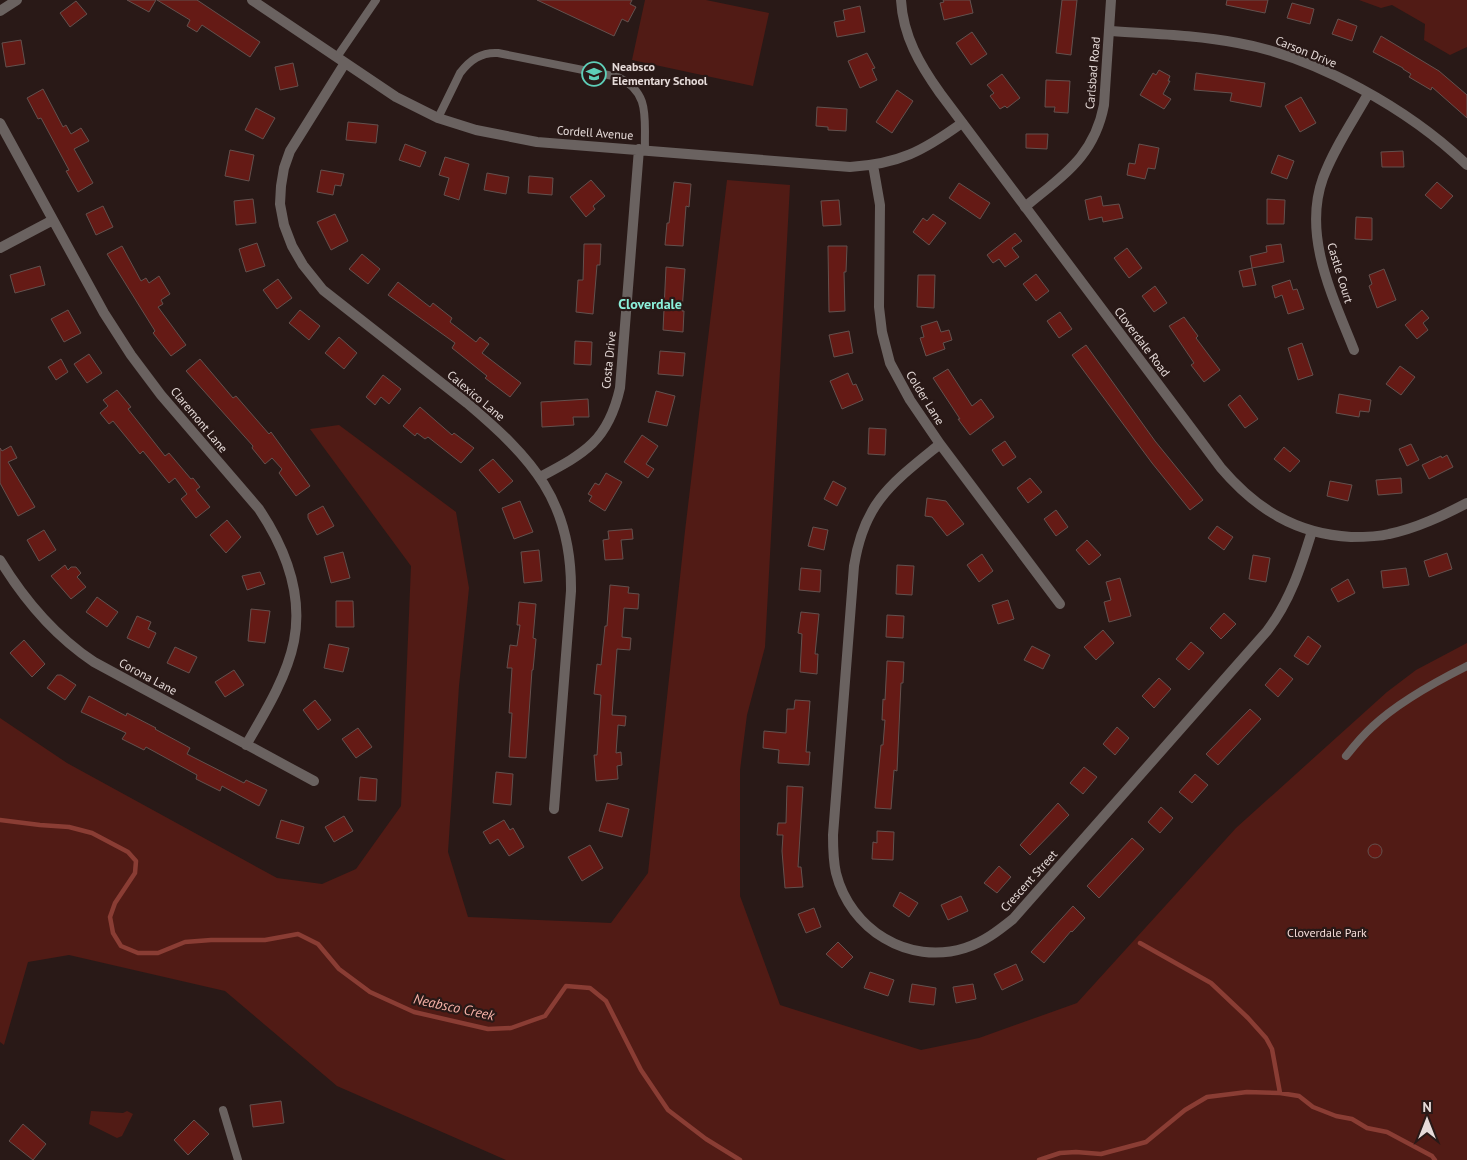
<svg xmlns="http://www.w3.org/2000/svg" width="1467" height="1160" font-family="'PT Sans',sans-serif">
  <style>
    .green { fill: #511b15 }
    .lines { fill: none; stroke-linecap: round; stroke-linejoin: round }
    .stream { stroke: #8a3d34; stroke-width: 4.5 }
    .building { fill: #651a15; stroke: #63514e }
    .service { stroke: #6a6260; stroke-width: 8 }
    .minor { stroke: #6a6260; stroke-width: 10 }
    .tertiary { stroke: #6a6260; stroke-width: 10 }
    .labels { text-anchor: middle; stroke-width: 4.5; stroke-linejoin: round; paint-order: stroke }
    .street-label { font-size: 12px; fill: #e6dbd9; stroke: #291917 }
    .poi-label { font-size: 12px; font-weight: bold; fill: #e6dbd9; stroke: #291917; text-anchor: start }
    .park-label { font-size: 12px; fill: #f4dcd8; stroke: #291917 }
    .neighbourhood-label { font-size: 14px; font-weight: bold; fill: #8cf1db; stroke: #291917 }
    .water-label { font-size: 14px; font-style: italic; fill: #f8b3a9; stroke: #291917 }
  </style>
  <rect width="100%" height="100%" fill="#291917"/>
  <path class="green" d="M645,0h61l63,13 -16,73 -121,-26z
    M1359,0h108v47l-17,8 -26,-15 1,-16 -33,-19 -11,3z
    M727,180l63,5 -25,462 -18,68 -7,55v126l40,109 141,45 58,-12 98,-35 159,-175 151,-136 29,-22 51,-27v517h-961l-169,-74 -112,-95 -156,-36 -41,7 -24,83 -4,-3v-324l67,45 210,115 45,6 34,-15 45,-63 10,-240 -101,-137 29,-4 117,87 13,76 -10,98 -11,166 20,65 143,6 37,-50 37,-342z
    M91,1111l32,2 4,-2 6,3 -11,22 -5,2 -28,-14z"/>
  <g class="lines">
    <path class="stream" d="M0,820l40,5 29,2 23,6 36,19 8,9 -1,12 -20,30 -5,14 3,16 8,13 17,7h20l27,-11 26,-2h54l33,-6 20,10 21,25 31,23 44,20 74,17 23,-1 34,-12 21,-30 24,2 16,13 35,69 27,40 38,29 34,21
      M1140,943l71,40 37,35 18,20 6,11 8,44
      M1039,1160l21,-7 16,-1 25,2 45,-12 39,-32 22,-13 40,-5 33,1 19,3 14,11 23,9 16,3 15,9 20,4 45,24 3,4"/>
  </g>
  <path class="building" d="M127,0h29l-7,12z
    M157,0h40l63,42 -10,15 -48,-32 -5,7 -10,-6 3,-6z
    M537,0h95l-2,4 6,3 -8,15 -6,-3 -8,17z
    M943,0h27l3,13 -29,7 -4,-17 4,-1z
    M1062,0h15l-6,55 -15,-2z
    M1227,0h41l-3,13 -39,-8z
    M76,1l11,13 -17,13 -10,-14z
    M1292,3l22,6 -4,15 -23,-6z
    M860,6l5,26 -28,5 -3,-15 11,-2 -2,-10z
    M1338,19l19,7 -5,15 -20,-7z
    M972,32l15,22 -16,11 -15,-22z
    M1381,36l58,35 28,24v23l-35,-31 -1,3 -22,-13 2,-3 -8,-5v-1l-30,-16z
    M21,40l4,24 -19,3 -4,-24z
    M867,53l8,15 -3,1 5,11 -17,8 -12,-27z
    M293,63l5,23 -18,4 -5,-23z
    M1159,70l11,6 -2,5h2l-7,13 8,5 -7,10 -24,-14 13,-22 3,2z
    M1196,73l69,10 -4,24 -31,-6 2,-8 -38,-3z
    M1002,74l18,24 -13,10 -2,-2 -5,3 -10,-13 4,-3 -7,-8z
    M1046,80l24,1 -2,32 -14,-1 1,-5h-10z
    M43,89l20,38 3,-2 5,9 10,-6 8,13 -15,8 19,34 -15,9 -12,-21 3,-1 -28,-52 -3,1 -11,-21z
    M897,90l16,11 -21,32 -16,-11z
    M1301,97l15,26 -16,9 -15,-26z
    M817,107l30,2 -1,22 -18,-1v-3l-12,-1z
    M256,108l19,10 -12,21 -18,-9z
    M348,122l30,3 -2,18 -30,-3z
    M1026,134h22l-1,15 -21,-1z
    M405,144l21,8 -6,15 -21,-7z
    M1139,144l20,4 -4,21 -7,-1 -3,11 -18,-4 2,-12 6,1z
    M230,150l24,5 -5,26 -24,-5z
    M1403,151l1,16h-22l-1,-15z
    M1278,155l16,6 -7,18 -16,-6z
    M445,157l24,7 -10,36 -15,-5 5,-17 -10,-3z
    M321,170l23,4 -3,12 -6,-1 -2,10 -16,-3z
    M487,173l22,4 -3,17 -22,-4z
    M529,176l24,2 -1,17 -24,-2z
    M591,180l14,16 -12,10 2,3 -9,8 -16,-20z
    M674,182l17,2 -2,23 -3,-1 -3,40 -18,-1 2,-22h2z
    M1437,182l16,14 -12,13 -16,-14z
    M959,183l31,20 -10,16 -31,-21z
    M1101,196l2,10 16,-2 4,14 -20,4 -1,-5 -13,3 -4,-20z
    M253,199l3,24 -20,2 -2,-24z
    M1267,199l18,1 -1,24h-17z
    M839,200l2,25 -18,1 -2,-25z
    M103,206l10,21 -17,8 -10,-21z
    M335,214l13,27 -17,9 -14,-28z
    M933,214l13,9 -17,22 -16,-13 10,-14 4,3z
    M1356,217l16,1v22l-17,-1z
    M1015,233l7,8 -10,7 7,9 -14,10 -6,-8 -6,4 -6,-8z
    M257,243l8,23 -19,6 -7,-23z
    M584,244h17l-1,21h-3l-4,49 -17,-2 2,-32h5z
    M1281,244l3,18 -32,6 -2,-12 17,-4 -1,-6z
    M122,246l19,35 5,-3 3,5 10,-7 11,18 -9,6 2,4 -5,3 28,38 -15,11 -18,-23 2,-2 -48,-77z
    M828,246h19l-1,26h-2l1,39 -16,1z
    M1127,248l15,20 -13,10 -15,-20z
    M362,254l18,15 -12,15 -19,-15z
    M40,266l5,19 -30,8 -5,-18z
    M666,267l19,2 -3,42h2l-1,21 -20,-2z
    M1252,268l4,17 -13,2 -4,-16z
    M1384,269l12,31 -19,8 -8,-22 3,-2 -3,-9z
    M1036,274l13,17 -13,10 -13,-17z
    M918,275h17l-1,33 -17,-1z
    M278,279l14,19 -15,11 -14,-19z
    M1290,280l3,10 4,-1 7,20 -16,5 -6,-19 -7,3 -3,-12z
    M398,282l32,25 3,-4 19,15 -2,4 26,20 4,-5 9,7 -7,9 39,30 -11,14 -25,-19 2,-2 -35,-28 3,-5 -67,-48z
    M1155,286l12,17 -13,9 -12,-16z
    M68,310l13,23 -17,9 -13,-23z
    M300,310l20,16 -11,14 -20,-17z
    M1422,310l7,8 -6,5 5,7 -11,9 -12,-14z
    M1060,312l12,17 -13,9 -12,-17z
    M1184,317l14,19 -2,2 24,32 -16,12 -13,-17 3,-2 -25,-37z
    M937,321l4,11 8,-2 3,10 -9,3 2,6 -19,7 -6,-18 4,-1 -3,-11z
    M849,331l4,22 -19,4 -5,-22z
    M339,337l18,16 -13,16 -19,-16z
    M575,341l17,1 -1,23 -17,-1z
    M1302,343l11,32 -15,5 -10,-32z
    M1086,345l69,96 48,59 -13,10 -38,-47 -80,-108z
    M660,351l25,2 -2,23 -25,-2z
    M89,354l13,19 -15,10 -13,-19z
    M61,359l7,13 -12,8 -8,-13z
    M200,359l33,39 3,-2 33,38 2,-2 39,54 -14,10 -17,-23 3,-4 -10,-11 -7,6 -13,-16 1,-2 -67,-75z
    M1400,366l15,11 -14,18 -15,-11z
    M948,369l24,37 9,-7 13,18 -24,18 -12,-16h2l-27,-41z
    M848,373l5,12 3,-1 7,16 -21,9 -12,-28z
    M383,375l18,14 -12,15 -8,-7 -6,8 -9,-8z
    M117,390l14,17 -3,2 37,47 4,-3 22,26 2,-1 7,9 -4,3 14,17 -14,11 -15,-19 6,-5 -12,-16 -6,5 -26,-32 -3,3 -27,-33 -4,3 -9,-11 8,-7 -5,-6z
    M656,391l19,5 -8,30 -19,-4z
    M1339,394l32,6 -2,12 -9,-1 -1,6 -23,-4z
    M1240,395l18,24 -13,9 -17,-23z
    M588,399l1,18h-16l1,8 -32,2 -1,-25z
    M420,407l32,28 2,-2 20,15 -13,15 -33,-26 -3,2 -8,-6 -2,3 -12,-10z
    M869,428l17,1 -1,26 -17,-1z
    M642,435l16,11 -12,18 8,5 -6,9 -24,-16z
    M1005,441l11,16 -13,9 -11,-16z
    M1411,444l8,16 -12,6 -8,-17z
    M11,446l6,12 -9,4 27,45 -17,9 -18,-33v-35l2,3z
    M1284,447l16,14 -10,11 -16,-13z
    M1447,455l6,12 -24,12 -7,-14 19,-9 1,2z
    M493,459l20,22 -14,12 -20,-23z
    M606,473l16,9 -17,29 -16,-10 3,-5 -4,-2 7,-11 4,2z
    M1030,478l12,14 -14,11 -11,-15z
    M1401,478l1,15 -24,2 -2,-15z
    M833,481l13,7 -9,18 -13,-7z
    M1330,481l22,4 -4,16 -21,-5z
    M927,498l19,3 18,23 -17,12 -15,-19 -7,-1z
    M520,501l13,31 -19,7 -12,-31z
    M323,506l11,20 -17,9 -9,-17v-4z
    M1056,510l12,17 -12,9 -12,-17z
    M227,520l14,17 -15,16 -16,-18z
    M1217,526l16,11 -9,13 -16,-12z
    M813,527l15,3 -4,20 -16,-4z
    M632,529l1,10 -12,1 2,19 -18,1 -2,-20 6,-1 -1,-8z
    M44,530l12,20 -17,11 -12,-21z
    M1087,540l14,15 -12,10 -13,-15z
    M539,550l3,31 -18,2 -3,-31z
    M343,552l7,26 -19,5 -7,-26z
    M1447,553l5,16 -23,8 -5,-16z
    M982,554l11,17 -14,11 -12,-17z
    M1253,555l17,3 -4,24 -17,-3z
    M65,565l3,5 3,-3h5l5,6 -4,4 9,10 -15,12 -20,-23z
    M897,565l17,1 -2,29 -16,-1z
    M801,568l20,2 -1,22 -21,-2z
    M1406,568l3,17 -26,3 -2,-17z
    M260,572l5,12 -18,6 -5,-14z
    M1120,578l11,38 -22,6 -5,-20 7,-2 -5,-18z
    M1348,579l7,14 -17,9 -7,-13z
    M610,585l19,2 -1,6 11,1 -1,15 -14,-1 -2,29 9,1 -1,12 -13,-1 -5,66 14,1 -1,10 -7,-1 -2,28 5,-1 1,13 -5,1 1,13 -22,2 -2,-26h3l4,-60 -7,-1 3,-30 4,1 4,-39h2z
    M97,597l21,15 -11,15 -21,-15z
    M1008,600l6,19 -16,5 -6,-19z
    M336,601h17l1,26h-18z
    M519,602l17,2 -3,34 3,1 -3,31h-1l-6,88 -17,-1 3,-44h-3l3,-45h-5l3,-23 7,1 3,-21h-3z
    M251,609l19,2 -5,32 -17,-2z
    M801,612l18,2 -4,40h3l-1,20 -17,-2 2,-38 -4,-1z
    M1224,613l12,11 -15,15 -11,-11z
    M887,615l17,1 -1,22 -17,-1z
    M137,616l14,6 -3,7 8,4 -7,15 -22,-10z
    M1103,630l11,13 -18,17 -12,-13z
    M1308,636l13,10 -13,19 -14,-9z
    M24,640l21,24 -13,13 -22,-24z
    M1191,642l13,11 -15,17 -13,-11z
    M329,644l20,4 -6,24 -19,-4z
    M1032,646l18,9 -7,14 -19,-9z
    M175,647l22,10 -8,16 -22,-10z
    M887,661l17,1 -1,21h-2l-4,88 -3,-1 -3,39 -16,-1 6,-63h2l2,-25h-3l1,-21 2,1z
    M1280,668l13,11 -15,18 -13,-12z
    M234,670l10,15 -19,12 -10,-15z
    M57,675h4l15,10 -11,15 -18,-12z
    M1159,678l12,11 -17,19 -12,-12z
    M89,696l37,20 1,-3 29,15 -1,1 35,19 -3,6 57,29 2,-3 21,10 -8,16 -37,-20 -2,5 -24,-12 1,-4 -51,-28 -2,3 -22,-11 4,-6 -45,-21z
    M315,700l16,20 -13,10 -15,-20z
    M795,700l15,1 -4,51h4l-1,13 -31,-2 1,-13 -16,-2 1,-17 22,2 1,-24h7z
    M1250,709l11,10 -43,46 -12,-11z
    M1117,727l12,11 -14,17 -12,-11z
    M358,728l14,19 -16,11 -14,-19z
    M1084,767l13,10 -14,17 -13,-11z
    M496,772l17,2 -2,31 -18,-2z
    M1195,774l13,11 -16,18 -13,-11z
    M360,777l17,2 -1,22 -18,-1z
    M787,786l16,1 -5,80h3l2,20 -18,1 -3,-37 1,-16h-6l1,-12h8z
    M607,803l22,6 -7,28 -23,-6z
    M1058,803l11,12 -39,40 -10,-10z
    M1161,807l12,11 -13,15 -12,-11z
    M344,816l9,15 -19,11 -9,-15z
    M281,820l23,7 -5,17 -23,-6z
    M504,820l6,10 3,-2 11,19 -15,9 -11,-17 -8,5 -7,-12z
    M877,831l17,1 -1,28 -21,-1 1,-17 4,1z
    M1132,838l12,11 -45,49 -12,-12z
    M1368 851a7 7 0 1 1 14 0a7 7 0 1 1-14 0Z
    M590,845l13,23 -21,13 -14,-24z
    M999,866l12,11 -14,16 -13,-10z
    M900,892l18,11 -9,14 -16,-11z
    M961,896l7,15 -20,9 -7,-15z
    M1073,906l12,12 -13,14 -1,-1 -27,32 -13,-11z
    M814,908l7,19 -15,6 -8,-19z
    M838,942l15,15 -11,11 -16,-14z
    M1016,964l7,16 -21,10 -8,-16z
    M870,972l24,8 -6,16 -24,-8z
    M912,984l24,4 -2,17 -25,-3z
    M973,984l3,15 -20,4 -3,-16z
    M281,1101l3,22 -31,4 -3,-22z
    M194,1120l15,14 -21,21 -14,-15z
    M23,1124l23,20 -13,16 -24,-19z"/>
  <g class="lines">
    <path class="service" d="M337,57l39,-57
      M438,118l22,-45c10,-13 21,-21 38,-20l120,24c33,16 26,41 27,73
      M1346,756c8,-10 16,-20 26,-29 26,-25 63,-45 95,-61
      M223,1110l15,50"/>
    <path class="minor" d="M252,0l144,97 42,21 38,12 61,12 313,25c49,-3 73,-16 112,-44
      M0,11l17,-11
      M1109,31c43,3 87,4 129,12 79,14 172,67 229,122
      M345,63l-55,88 -6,17 -3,18 -1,18 4,21 8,21 11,19 20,25 144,113c65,55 105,98 104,188l-17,218
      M0,123l104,190 27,42 30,40 98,114c26,39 44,85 35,132 -7,36 -30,73 -48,104
      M873,165l7,40 -1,102 3,25 8,31 20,37 30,44 120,160
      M1025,207c38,-32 69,-50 79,-102l7,-105
      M0,248l53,-28
      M1354,350c-21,-53 -52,-114 -31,-172 11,-30 30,-57 45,-84
      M940,444c-48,39 -76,58 -86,122l-21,269c0,12 0,25 3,38 14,56 72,93 129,75 19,-6 33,-17 48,-29l254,-288c23,-30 34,-64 45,-100
      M540,477c45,-24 68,-36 80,-89l19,-239
      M0,560c25,41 55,76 94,102l220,119"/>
    <path class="tertiary" d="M901,0c2,36 19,65 39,93l281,375c35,41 75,66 130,69 13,0 26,0 38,-3 28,-6 53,-18 78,-31"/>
  </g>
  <defs>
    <g id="school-ring" transform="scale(1.25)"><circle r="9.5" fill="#291917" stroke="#5eceb8" stroke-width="1.5"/><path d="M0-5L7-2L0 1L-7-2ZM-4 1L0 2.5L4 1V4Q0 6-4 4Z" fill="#5eceb8"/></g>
  </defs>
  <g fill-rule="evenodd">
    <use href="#school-ring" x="594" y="74"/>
  </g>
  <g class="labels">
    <g class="street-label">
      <text transform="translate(1306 52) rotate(22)" y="4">Carson Drive</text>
      <text transform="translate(1093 73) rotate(-85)" y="4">Carlsbad Road</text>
      <text transform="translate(595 133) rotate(4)" y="4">Cordell Avenue</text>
      <text transform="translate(1340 273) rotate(73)" y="4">Castle Court</text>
      <text transform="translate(1142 342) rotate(53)" y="4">Cloverdale Road</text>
      <text transform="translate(609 360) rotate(-84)" y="4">Costa Drive</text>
      <text transform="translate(476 396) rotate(40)" y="4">Calexico Lane</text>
      <text transform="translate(925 398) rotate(58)" y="4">Colder Lane</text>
      <text transform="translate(199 420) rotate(50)" y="4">Claremont Lane</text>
      <text transform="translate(148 677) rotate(28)" y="4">Corona Lane</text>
      <text transform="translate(1029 881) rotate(-48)" y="4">Crescent Street</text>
    </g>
    <g class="poi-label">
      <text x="612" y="71">Neabsco<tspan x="612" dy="14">Elementary School</tspan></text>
    </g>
    <g class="park-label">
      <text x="1327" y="937">Cloverdale Park</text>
    </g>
    <g class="neighbourhood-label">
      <text x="650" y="309">Cloverdale</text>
    </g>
    <g class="water-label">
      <text transform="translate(454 1007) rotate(12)" y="5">Neabsco Creek</text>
    </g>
  </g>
  <g transform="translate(1427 1120)" stroke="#291917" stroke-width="4" paint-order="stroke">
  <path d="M0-4L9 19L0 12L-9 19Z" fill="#e6dbd9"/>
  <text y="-8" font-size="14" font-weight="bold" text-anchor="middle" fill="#e6dbd9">N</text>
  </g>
</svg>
